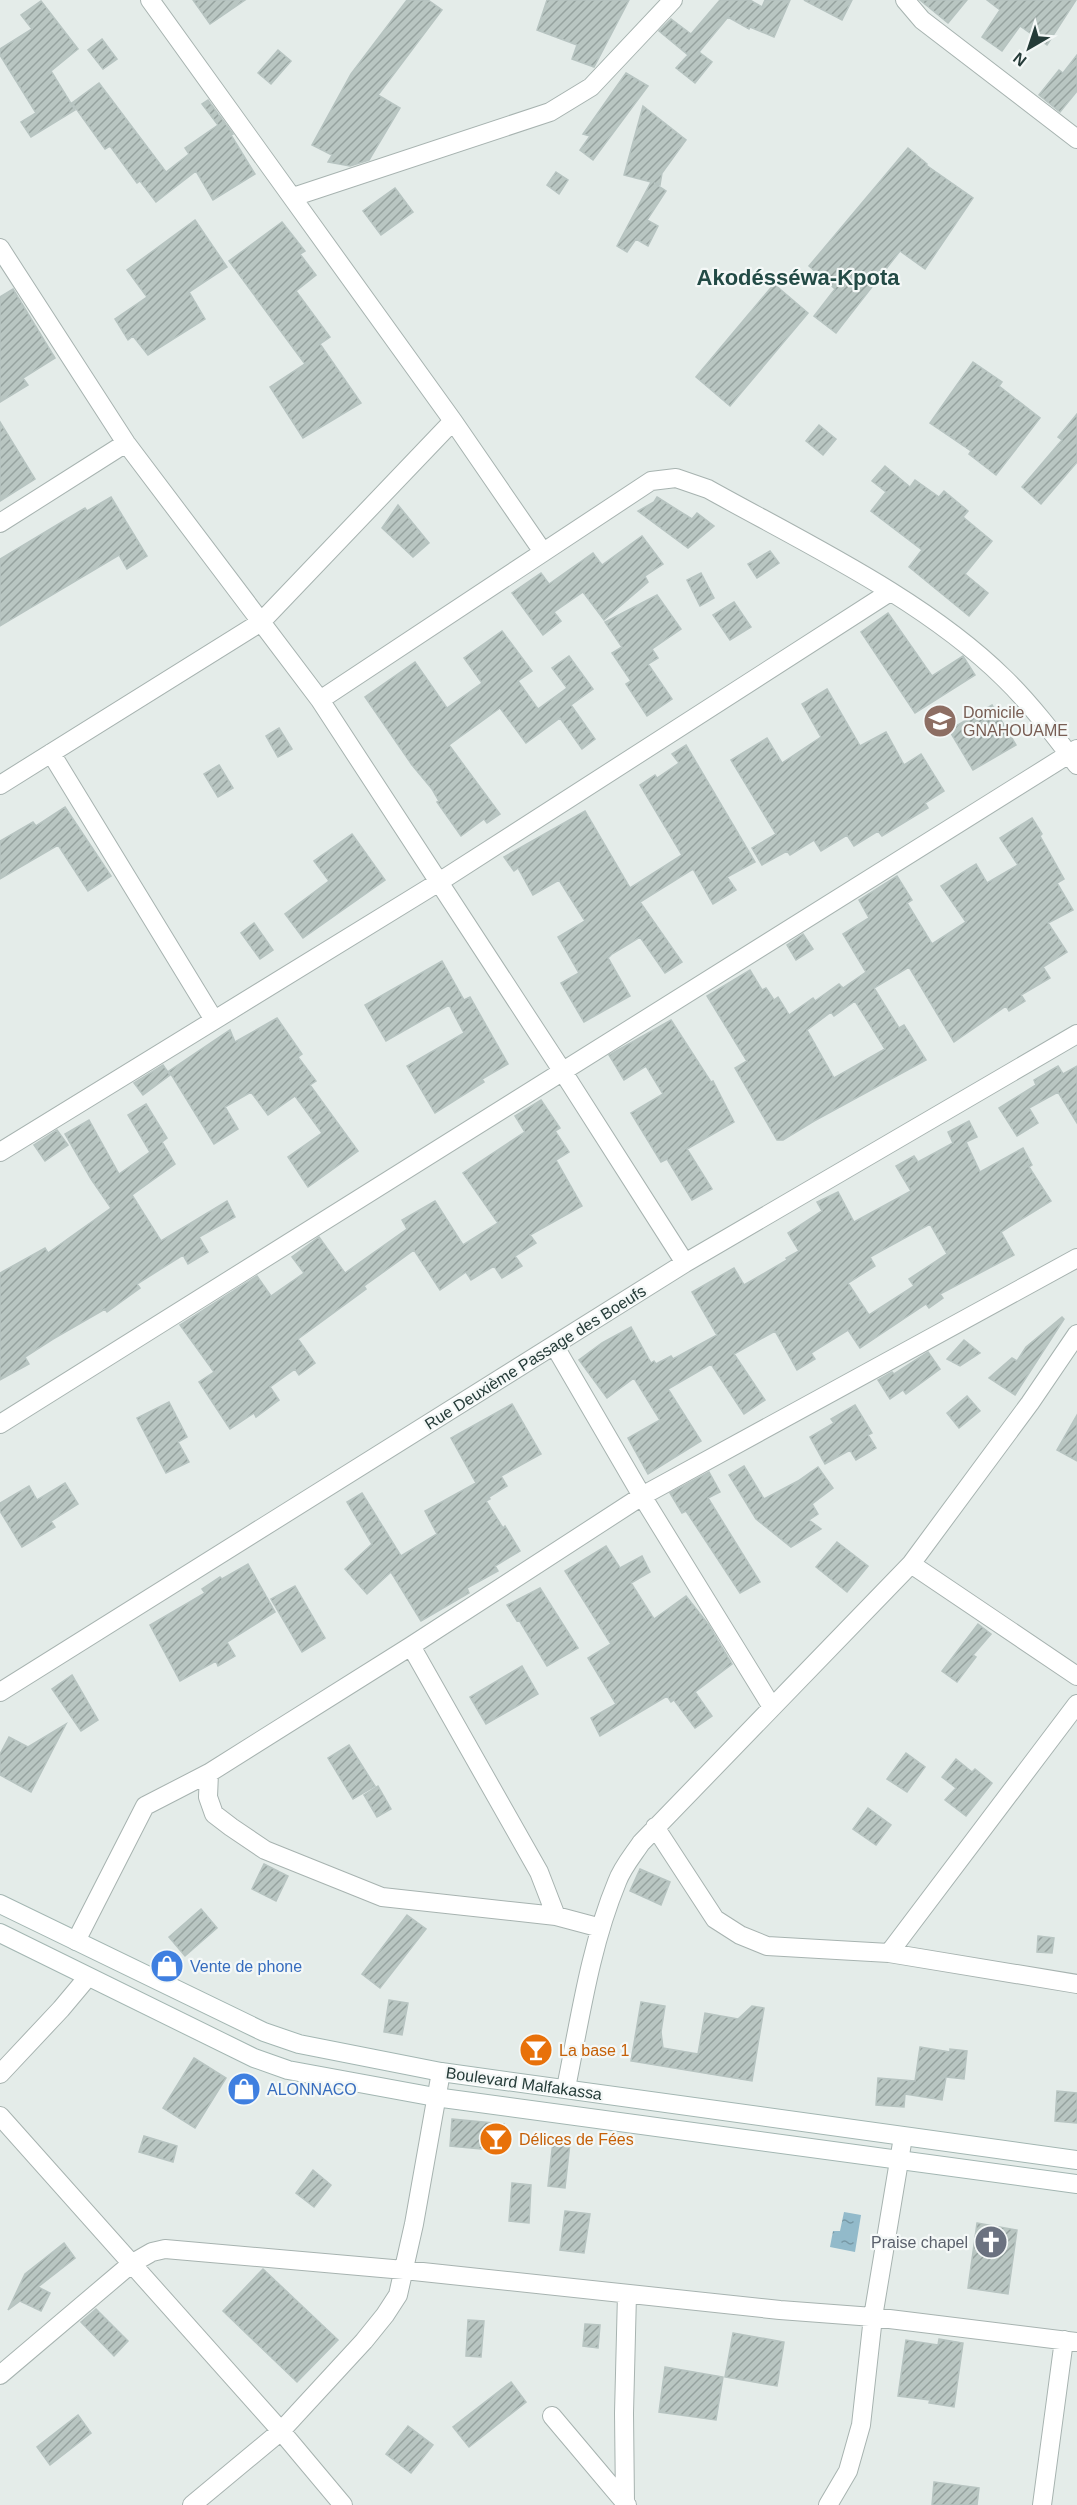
<svg xmlns="http://www.w3.org/2000/svg" width="1077" height="2505" font-family="Helvetica,sans-serif">
  <style>
    .water { fill: url(#water-ripples) }
    .building { fill: url(#building-hatch); stroke: #b7c4c1; stroke-width: 1.5; fill-rule: evenodd }
    .lines { fill: none; stroke-linecap: round; stroke-linejoin: round }
    .minor-casing { stroke: #a7b3b0; stroke-width: 20 }
    .secondary-casing { stroke: #a3b6b2; stroke-width: 20 }
    .minor { stroke: #fff; stroke-width: 18 }
    .secondary { stroke: #fff; stroke-width: 18 }
    .labels { text-anchor: middle; stroke-width: 4.5; stroke-linejoin: round; paint-order: stroke }
    .education-label { font-size: 16px; fill: #785e54; stroke: #f4f8f7; text-anchor: start }
    .street-label { font-size: 16px; fill: #253b38; stroke: #f4f8f7 }
    .shop-label { font-size: 16px; fill: #366cbe; stroke: #f4f8f7; text-anchor: start }
    .food-label { font-size: 16px; fill: #c56008; stroke: #f4f8f7; text-anchor: start }
    .worship-label { font-size: 16px; fill: #5b616d; stroke: #f4f8f7; text-anchor: end }
    .district-label { font-size: 22px; font-weight: bold; fill: #234b46; stroke: #f4f8f7 }
  </style>
  <defs>
    <pattern id="water-ripples" width="26" height="14" patternUnits="userSpaceOnUse" patternTransform="scale(1.5)"><rect width="26" height="14" fill="#92baca"/><path d="M2 4q2-2 4 0t4 0M15 11q2-2 4 0t4 0" fill="none" stroke="#7798a5"/></pattern>
    <pattern id="building-hatch" width="6" height="6" patternUnits="userSpaceOnUse" patternTransform="scale(1.5)"><rect width="6" height="6" fill="#b9c6c2"/><path d="M-1 1l2-2M0 6l6-6M5 7l2-2" fill="none" stroke="#96a29f"/></pattern>
  </defs>
  <rect width="100%" height="100%" fill="#e4ece9"/>
  <path class="water" d="M844,2212l17,3 -6,37 -25,-5 3,-16h7z"/>
  <path class="building" d="M193,0h52l-35,24z
    M407,0h21l14,10 -64,85 22,13 -31,52 -19,6 -22,-4 4,-7 -20,-10 39,-71z
    M547,0h82l-35,67 -22,-8 5,-14 -40,-15z
    M720,0h30l12,7 3,-7h25l-16,37 -24,-10 -1,2 -21,-12 -29,35 13,10 -17,21 -19,-15 12,-13 -29,-24 12,-12 20,15z
    M804,0h48l-10,20z
    M920,0h47l-19,23z
    M987,0h89l-29,45 -27,-19 -18,25 -20,-14 18,-27z
    M41,1l37,48 -27,22 24,39 -44,27 -10,-15 15,-9 -36,-58v-6l32,-20 -11,-14z
    M102,39l15,20 -14,10 -15,-19z
    M278,50l13,11 -20,23 -13,-11z
    M1077,55v36l-17,21 -21,-17 20,-25 4,3z
    M626,73l22,13 -55,74 -13,-10 10,-14 -7,-2z
    M99,83l67,89 23,-18 -4,-6 33,-23 -16,-21 6,-4 25,34 -2,1 24,39 -42,26 -17,-29 -40,31 -16,-21 -3,2 -27,-37 -5,3 -33,-46z
    M643,106l43,34 -24,33 -2,12 -6,-2 12,8 -19,29 11,6 -10,20 -12,-7 -9,13 -10,-6 34,-64 -27,-7z
    M908,148l19,16 -1,1 47,33 -48,71 -25,-18 -64,82 -22,-17 21,-27 -26,-23z
    M556,172l12,8 -9,14 -12,-9z
    M395,188l18,24 -32,23 -18,-24z
    M195,220l32,47 -38,25 16,27 -57,36 -15,-19 -5,4 -13,-21 32,-22 -20,-27z
    M282,222l23,29 -5,3 16,21 -20,16 34,46 -10,7 41,59 -58,35 -33,-51 35,-23 -76,-103z
    M774,284l34,29 -78,93 -34,-29z
    M13,289l42,69 -32,20 5,7 -28,17v-105z
    M973,362l29,20 -3,4 41,32 -44,57 -27,-21 2,-3 -41,-28z
    M1077,414v48l-36,42 -19,-17 40,-47 -4,-3z
    M0,422l35,57 -35,22z
    M819,425l17,14 -13,16 -17,-14z
    M885,466l25,21 5,-7 24,17 5,-6 24,20 -5,6 29,24 -27,33 23,19 -19,23 -60,-49 13,-17 -51,-39 15,-19 -14,-11z
    M111,497l36,59 -20,13 -8,-14 -119,71v-67l85,-51 2,3z
    M657,497l35,22 5,-6 17,13 -26,22 -50,-37 16,-9z
    M398,505l31,38 -16,14 -31,-29z
    M642,536l21,28 -18,12 3,6 -44,38 -21,-28 -29,20 7,9 -18,14 -31,-42 29,-20 8,11 44,-31 9,12z
    M770,551l9,12 -22,15 -9,-14z
    M701,573l13,25 -14,8 -13,-26z
    M657,595l24,34 -29,20 6,9 -10,6 24,35 -25,17 -21,-32 5,-3 -19,-28 10,-6 -17,-25z
    M734,602l17,25 -21,13 -17,-25z
    M888,613l44,63 31,-20 12,19 -60,38 -54,-81z
    M502,631l30,40 -14,10 20,28 29,-21 -15,-20 17,-12 24,33 -22,16 24,34 -13,10 -22,-31 -34,25 -26,-35 -51,37 51,69 -13,9 -3,-4 -23,17 -24,-34 2,-1 -7,-12 -20,-24 -47,-68 50,-35 32,46 35,-25 -18,-25z
    M827,689l33,57 26,-14 18,33 17,-11 23,37 -19,12 3,5 -46,28 -4,-5 -24,15 -7,-11 -26,16 -7,-11 -24,15 -3,-4 -25,14 -10,-17 24,-14 -45,-74 36,-22 15,25 39,-26 -19,-33z
    M992,705l24,40 -43,25 -24,-40z
    M279,728l13,21 -14,8 -12,-21z
    M686,745l69,117 -28,15 9,13 -23,14 -20,-35 -53,33 42,60 -17,11 -25,-36 -28,17 -4,4 22,38 -46,26 -23,-39 18,-10 -21,-36 27,-16 -26,-41 -26,15 -15,-27 -4,3 -10,-14 81,-46 45,77 52,-33 -42,-70 15,-10 2,3 22,-15 -7,-9z
    M219,765l14,23 -15,9 -14,-23z
    M65,807l46,69 -23,15 -30,-46 -58,34v-38l33,-19 3,4z
    M1032,818l10,16 -2,2 24,43 -7,4 16,27 -25,13 19,29 -24,15 7,11 -29,17 4,6 -16,10 -3,-5 -52,36 -45,-75 -35,21 25,40 5,-3 22,35 -112,61 -31,19h-6l-42,-72 12,-7 -40,-65 43,-26 12,20 4,-2 8,12 4,-3 11,18 24,-17 2,3 24,-17 4,4 23,-16 -23,-38 26,-16 -10,-18 38,-24 15,24 -5,3 25,41 34,-22 -25,-36 35,-22 11,19 31,-18 -18,-27zM855,1001l30,48 -51,29 -27,-48 24,-18 3,4z
    M352,834l33,46 -82,58 -18,-24 44,-33 -15,-20z
    M254,923l19,27 -13,9 -19,-26z
    M803,934l10,15 -17,11 -9,-15z
    M442,961l22,39 6,-3 38,67 -26,15 2,3 -49,31 -28,-47 57,-33 -15,-28 -63,36 -21,-36z
    M277,1018l25,36 -4,3 18,24 -6,4 48,66 -50,36 -20,-30 34,-24 -27,-37 -27,19 -17,-23 -26,15 13,22 -24,15 -45,-73 61,-41 5,12z
    M671,1020l40,62 2,-1 21,41 -47,27 25,40 -20,11 -25,-41 -6,3 -30,-49 32,-19 -17,-28 -22,14 -15,-25z
    M163,1065l7,10 -27,20 -9,-12z
    M1058,1066l5,8 14,-8v57l-19,-31 -29,16 9,15 -21,13 -18,-28 37,-23 -2,-5z
    M541,1100l19,28 -5,3 14,21 -13,8 26,46 -52,29 6,8 -21,13 7,10 -20,12 -8,-12 -23,14 -5,-8 -26,18 -26,-40 -50,36 2,3 -68,50 17,24 -16,12 -4,-6 -25,18 9,13 -23,17 -2,-4 -24,16 -31,-47 15,-10 -34,-47 77,-49 14,20 33,-23 -12,-16 27,-20 26,36 62,-44 -5,-9 33,-19 28,44 35,-22 -35,-50 62,-41 -10,-16z
    M146,1104l21,34 -5,4 13,22 -43,31 29,46 66,-40 8,16 -36,20 9,15 -20,12 -5,-9 -46,29 3,4 -33,24 -2,-3 -52,30 -28,18 4,7 -29,16v-107l45,-25 3,5 63,-45 -20,-29 -26,-45 24,-14 30,54 31,-22 -22,-37z
    M969,1121l8,16 -11,5 14,30 43,-24 9,17 -3,2 22,34 -50,31 13,23 -74,39 3,4 -14,10 -3,-4 -66,44 -12,-18 -37,23 4,6 -18,11 -22,-39 -41,23 31,46 -21,14 -33,-50 -43,25 33,52 -53,33 -20,-36 32,-18 -26,-42 -27,20 -28,-38 23,-17 29,-16 20,36 3,-2 2,3 15,-8 2,3 44,-24 -25,-43 42,-24 10,17 43,-25 -1,-2 13,-7 -11,-18 34,-22 -5,-9 21,-10 16,30 57,-31 -15,-25 18,-10 4,6 35,-19 -5,-11zM930,1224l17,30 -38,25 5,7 -45,29 -21,-32 27,-17 -5,-9z
    M57,1130l11,15 -23,16 -11,-16z
    M1062,1317l2,2 -49,76 -26,-17 23,-20 5,3 9,-14z
    M964,1340l16,13 -20,13 -13,-7z
    M928,1352l12,17 -34,25 -3,-4 -13,9 -12,-19 14,-8 2,2z
    M967,1396l13,15 -21,17 -12,-15z
    M169,1402l18,35 -9,5 11,20 -23,11 -29,-55z
    M512,1404l29,50 -40,22 6,10 -18,11 1,2 -4,2 17,27 2,-2 15,25 -25,15 3,5 -31,17 2,5 -48,28 -30,-49 -24,22 -22,-25 27,-25 -25,-42 15,-9 39,63 36,-22 -12,-23 51,-28 -25,-45z
    M855,1405l17,28 -4,2 8,13 -20,12 -6,-10 -25,14 -15,-27 24,-14 -3,-4z
    M1077,1415v46l-20,-11z
    M744,1466l20,33 34,-18 20,-14 15,21 -21,16 6,10 -9,6 12,9 -30,18 -35,-28 -27,-44z
    M709,1472l11,20 -12,6 52,84 -20,11 -54,-82 -4,2 -12,-20z
    M65,1483l13,21 -27,17 4,6 -33,20 -22,-36v-8l29,-17 8,14z
    M837,1542l31,24 -21,26 -31,-25z
    M606,1546l14,22 22,-12 8,16 -19,11 23,36 32,-23 22,28 24,40 -37,28 17,24 -17,12 -21,-28 -3,2 -4,-6 -67,40 -9,-18 25,-14 -28,-46 23,-14 -46,-73z
    M248,1564l27,48 -48,30 8,14 -17,10 -2,-5 -36,20 -30,-56 55,-32 -3,-4 18,-12 2,2z
    M295,1586l30,52 -23,14 -31,-53z
    M540,1588l38,60 -31,18 -28,-46 -2,1 -10,-16z
    M978,1624l13,10 -18,21 3,2 -19,25 -15,-11z
    M522,1666l16,28 -52,30 -16,-27z
    M72,1675l26,45 -17,11 -29,-42z
    M66,1724l-35,68 -31,-17v-21l9,-17 19,10z
    M349,1745l26,41 -22,13 -25,-41z
    M906,1753l19,14 -18,25 -20,-13z
    M956,1759l16,13 3,-3 17,14 -26,33 -21,-16 11,-12 -14,-11z
    M378,1786l13,23 -14,8 -13,-22z
    M868,1808l23,17 -15,20 -23,-16z
    M264,1864l24,12 -12,25 -24,-12z
    M640,1869l30,13 -9,23 -31,-14z
    M201,1909l16,19 -32,28 -16,-19z
    M407,1915l19,14 -46,59 -18,-14z
    M1038,1936l16,2 -2,15 -15,-1z
    M389,2000l19,3 -6,32 -18,-3z
    M641,2002l24,4 -4,26 2,16 35,6 7,-41 33,6 14,-13 12,2 -12,73 -121,-20z
    M920,2047l30,5v-3l17,2 -3,28 -18,-2 -4,23 -37,-6 -1,13 -28,-2 2,-27 37,3z
    M194,2058l32,20 -31,50 -32,-20z
    M1057,2091l20,2v30l-22,-2z
    M452,2119l52,5 -2,27 -52,-5z
    M144,2136l33,10 -4,16 -34,-10z
    M553,2141l17,2 -5,45 -17,-2z
    M313,2170l18,15 -17,22 -18,-14z
    M512,2183l19,2 -2,38 -20,-2z
    M565,2211l25,3 -6,39 -24,-3z
    M977,2223l40,7 -9,64 -40,-6z
    M64,2243l11,15 -37,29 12,6 -9,18 -21,-10 -12,9 17,-36z
    M263,2269l75,71 -41,42 -74,-71z
    M96,2309l32,32 -14,15 -33,-34z
    M468,2320l16,1 -3,36 -15,-1z
    M585,2324l15,1 -2,23 -15,-2z
    M733,2333l51,9 -7,44 -52,-9z
    M939,2339l24,4 -9,64 -25,-4 1,-3 -32,-4 8,-56 32,5z
    M665,2367l58,10 -7,43 -57,-8z
    M511,2382l15,20 -57,45 -16,-20z
    M78,2415l13,18 -41,32 -13,-18z
    M408,2426l25,19 -22,28 -25,-19z
    M934,2482l45,6 -2,17h-45z"/>
  <g class="lines">
    <g class="minor-casing">
      <path id="minor" d="M150,0l303,421 90,131
        M905,0l17,20 155,119
        M293,197l257,-85 41,-25 82,-87
        M0,248l126,195 194,257 243,372 122,191
        M0,523l126,-80
        M320,700l331,-219 25,-3 32,11c97,54 217,111 296,189 26,25 51,58 73,87
        M51,753l163,267
        M0,785l261,-163 192,-201
        M0,1152l439,-270 451,-290
        M554,1345l88,151 130,211
        M0,1424l1077,-675
        M911,1564l166,112
        M411,1646l128,226 17,44
        M0,1692l685,-429 392,-229
        M655,1827l60,92 25,16 27,11 122,7 188,31
        M601,1928l-45,-12 -174,-19 -117,-47 -34,-23 -17,-13 -6,-17 1,-24 202,-127 231,-150 435,-238
        M76,1941l69,-135 64,-33
        M889,1953l188,-249
        M0,2074l61,-65 26,-31
        M566,2088c14,-69 24,-141 51,-206 5,-14 16,-27 24,-39l270,-279 119,-161 47,-69
        M0,2116l281,315 62,74
        M0,2375l131,-111 21,-12 13,-3 239,21 376,40 93,7 204,25
        M552,2416l75,89
        M625,2503l-1,-90 3,-119
        M192,2505l89,-74 83,-90 21,-26 13,-20 16,-71 27,-152
        M828,2505l20,-34 13,-46 12,-108 30,-180
        M1042,2505l22,-165"/>
    </g>
    <g class="secondary-casing">
      <path id="secondary" d="M0,1904l264,128 35,12 142,28 636,88
        M0,1933l254,125 34,12 147,27 642,87"/>
    </g>
    <use href="#minor" class="minor"/>
    <use href="#secondary" class="secondary"/>
  </g>
  <defs>
    <g id="school-disc" transform="scale(1.725)"><circle r="9.5" fill="#8d6e63" stroke="#f4f8f7"/><path d="M0-5L7-2L0 1L-7-2ZM-4 1L0 2.5L4 1V4Q0 6-4 4Z" fill="#fff"/></g>
    <g id="shop-disc" transform="scale(1.725)"><circle r="9.5" fill="#3f7fe0" stroke="#f4f8f7"/><path d="M-5-2.5h2.3a2.7 3.5 0 0 1 5.4 0H5L5.5 6h-11ZM-1.5-2.5h3a1.5 2.3 0 0 0-3 0Z" fill="#fff"/></g>
    <g id="bar-disc" transform="scale(1.725)"><circle r="9.5" fill="#e8710a" stroke="#f4f8f7"/><path d="M-6-5H6L.8 .8V4.5H3.5V6h-7V4.5H-.8V.8Z" fill="#fff"/></g>
    <g id="church-disc" transform="scale(1.725)"><circle r="9.5" fill="#6b7280" stroke="#f4f8f7"/><path d="M-1.2-6h2.4v3.5h3.3v2.4h-3.3V6h-2.4V-.1h-3.3v-2.4h3.3Z" fill="#fff"/></g>
  </defs>
  <g fill-rule="evenodd">
    <use href="#school-disc" x="940" y="721"/>
    <use href="#shop-disc" x="167" y="1966"/>
    <use href="#bar-disc" x="536" y="2050"/>
    <use href="#shop-disc" x="244" y="2089"/>
    <use href="#bar-disc" x="496" y="2139"/>
    <use href="#church-disc" x="991" y="2242"/>
  </g>
  <g class="labels">
    <g class="education-label">
      <text x="963" y="718">Domicile<tspan x="963" dy="18">GNAHOUAME</tspan></text>
    </g>
    <g class="street-label">
      <text transform="translate(535 1357) rotate(-32)" y="6">Rue Deuxième Passage des Boeufs</text>
      <text transform="translate(524 2083) rotate(8)" y="6">Boulevard Malfakassa</text>
    </g>
    <g class="shop-label">
      <text x="190" y="1972">Vente de phone</text>
      <text x="267" y="2095">ALONNACO</text>
    </g>
    <g class="food-label">
      <text x="559" y="2056">La base 1</text>
      <text x="519" y="2145">Délices de Fées</text>
    </g>
    <g class="worship-label">
      <text x="968" y="2248">Praise chapel</text>
    </g>
    <g class="district-label">
      <text x="798" y="285">Akodésséwa-Kpota</text>
    </g>
  </g>
  <g transform="translate(1029 48) rotate(219)" stroke="#f4f8f7" stroke-width="4.5" paint-order="stroke">
  <path d="M0-4.5L10 22L0 15L-10 22Z" fill="#253b38"/>
  <text y="-9" font-size="16" font-weight="bold" text-anchor="middle" fill="#253b38">N</text>
  </g>
</svg>
